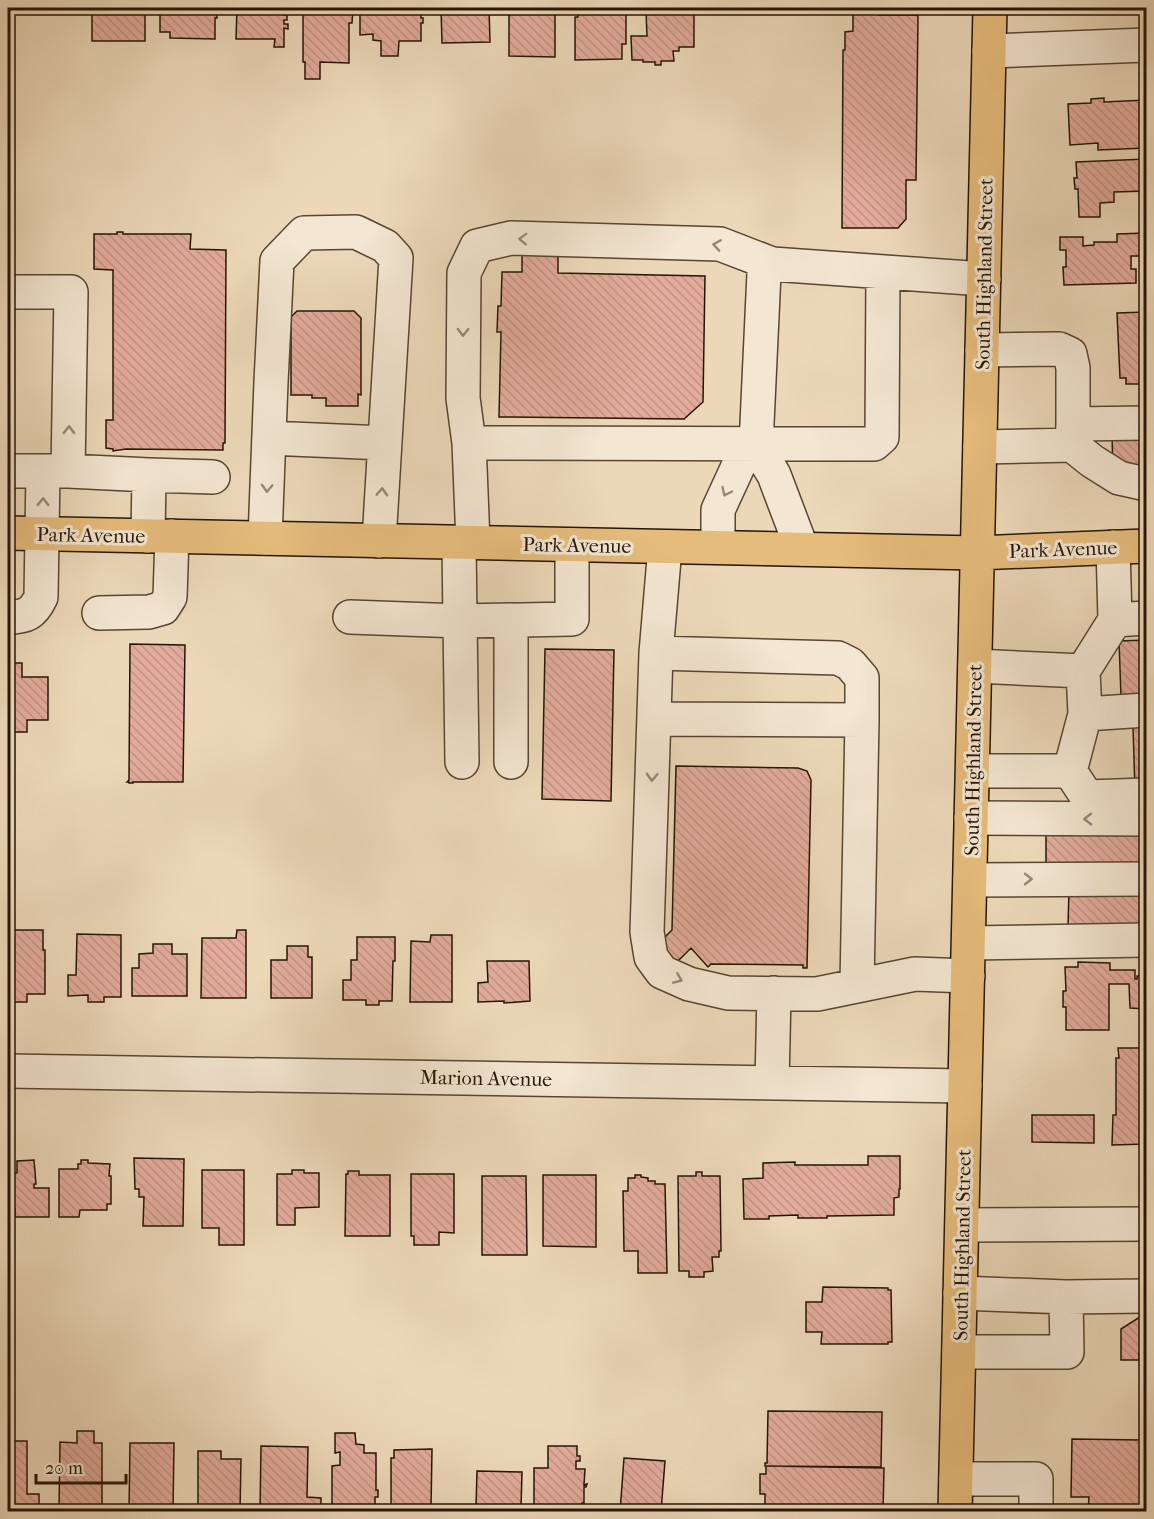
<svg xmlns="http://www.w3.org/2000/svg" width="1154" height="1519" font-family="'IM FELL French Canon',serif">
  <style>
    .building { fill: url(#building-back-hatch); stroke: #241505; stroke-width: 1.5 }
    .lines { fill: none; stroke-linecap: round; stroke-linejoin: round }
    .minor-casing { stroke: #564632; stroke-width: 36 }
    .major-casing { stroke: #241505; stroke-width: 36 }
    .minor { stroke: #f3e6d2; stroke-width: 33 }
    .major { stroke: #e6bc7c; stroke-width: 33 }
    .oneway { stroke: #968876 }
    .labels { text-anchor: middle; stroke-width: 6; stroke-linejoin: round; paint-order: stroke }
    .street-label { font-size: 20px; fill: #241505; stroke: #f3e6d2 }
  </style>
  <defs>
    <pattern id="building-back-hatch" width="6" height="6" patternUnits="userSpaceOnUse" patternTransform="scale(1.5)"><rect width="6" height="6" fill="#e2ab9b"/><path d="M-1 5l2 2M0 0l6 6M5-1l2 2" fill="none" stroke="#c29284"/></pattern>
  </defs>
  <rect width="100%" height="100%" fill="#ecd8b9"/>
  <filter id="stains"><feTurbulence type="fractalNoise" baseFrequency=".00333" numOctaves="4"/><feColorMatrix values="0 0 0 0 .2 0 0 0 0 .09 0 0 0 0 .02 0 0 0 .5 -.17"/></filter>
  <radialGradient id="worn" r=".72"><stop offset=".6" stop-color="#630" stop-opacity="0"/><stop offset="1" stop-color="#630" stop-opacity=".3"/></radialGradient>
  <path class="building" d="M92,8h53v33h-53z
    M237,8h47v7h3v5h-3v4h4v5l-4,-1v19h-10l1,-8h-39z
    M303,8h50l-1,15h-3v40l-29,-1v17h-15v-17h-2z
    M360,8h61v10h2v5h-2v18h-22l-1,15h-17v-15l-8,-1v-6l-13,1z
    M441,8h48l1,34 -48,1z
    M514,8h35l-1,1h7v48l-46,-1v-47h5z
    M588,8h19v2h19v34h-4v15l-47,1v-43h3v-7h10z
    M657,8h19v4l18,-1v36h-15v4h-6l1,10h-13v4h-6v-3h-12v-2h-11l-1,-24h16l-1,-25h11z
    M856,8h22v7h40l-2,165h-10v39l-8,9h-56l1,-178h2v-18l8,-1v-17h3z
    M170,9l46,-1 1,10h-2v21l-45,-1v-6h-10v-23z
    M8,20h1l1,33h-2z
    M1104,98v4l42,-2v48l-48,2v-7l-28,2 -2,-41 23,-1v-4z
    M1146,159v32l-32,1v10l-14,1v14h-21l-1,-28h-3l-1,-11h3l-1,-16z
    M117,232h6v2h68l-1,15 36,1 -1,193h-2v7l-97,-1 -13,2v-2l-7,-1v-28h7v-150l-19,-1v-35h23z
    M1146,233v23h-15v13h5v14l-72,2 -1,-18h3v-17h-6v-13h23v9l11,-1v-3h23v-8z
    M522,248h36v25l147,3 -2,126 -19,17 -185,-2 2,-85h-4l1,-26h3l1,-34h20z
    M297,311h57l7,7v77l-3,-1v12h-32v-8h-14v-3h-21v-78z
    M1146,312v72h-20v-6h-6l-3,-65z
    M1146,435v34l-33,1 -1,-34z
    M1146,640v56l-25,1 -2,-56z
    M130,644l55,1 -2,137h-50v1h-4v-1h-2l2,-2z
    M545,649l69,1 -3,151 -69,-2z
    M8,663h14v14h26v43h-21v12h-15v-12h-4z
    M1133,727h13v64h-11z
    M676,766l122,2 9,3 4,9 -4,188h-4v-3l-92,-1 -3,3 -17,-19 -19,19 -18,-19 18,-18z
    M1046,825h97l1,48 -98,1z
    M1146,888v39h-78l1,-38z
    M8,930h35v20h2v44h-18v8h-15v-8h-4z
    M237,930h9v68h-45l1,-60h34z
    M77,934l44,1v62h-17v5h-16v-7l-20,1v-21h8z
    M431,935h21v67h-42l1,-61 19,1z
    M357,937h38v24h-2l-1,40h-13v4h-13v-5h-23v-20h8v-20h6z
    M153,944h19v10h15v42h-55v-28h7v-14l14,-1z
    M287,946h21v11h4v41h-41v-38h16z
    M487,961h42l1,40 -26,2v-2l-26,1v-19l10,-1z
    M1078,962l32,1v7h25v9h2v-3h9v33l-16,-1 -1,-24h-20v46h-43v-23h-3v-16h3l-1,-24h13z
    M1118,1048h24v10h4v86l-34,1 1,-30h3v-57h3z
    M1032,1115h62v28l-62,-1z
    M868,1156h32v33h-1v8l-5,1v17l-67,1v2h-29v-3l-29,1v3h-25l-1,-40 20,-1v-15l32,-1v3h73z
    M134,1158l50,1 -1,67h-40l1,-29h-5v-8h-4z
    M34,1160l2,24h-2v4h15v29h-34v-8l-7,1v-37h9v-12z
    M81,1160h7v3l22,1 -1,12h2v28h-4v6h-27l-1,7h-20v-48h19v-5h3z
    M202,1170h42v75h-25v-17h-17z
    M292,1170h12v3h15v34l-24,1v17h-18v-51h15z
    M348,1171h11v4h31v61h-45l1,-62h2z
    M696,1172h6v4h18l1,75h-2v6h-7l1,14 -9,1v5h-15v-6h-10l-1,-95h18z
    M411,1174h43v59l-15,-1v13h-25v-9h-3z
    M543,1175h53v72l-53,-1z
    M635,1175h6v2l7,1v3h7v3h10l2,89h-29v-22h-14l-1,-60h5v-13h7z
    M482,1176h44l1,79h-45z
    M823,1287l65,1v2h3l1,52h-4v2h-67l1,-12h-16v-30h16z
    M1146,1313v41l-7,-1v7h-18v-31z
    M768,1411l114,1 -1,55 -116,-1v-3h2z
    M77,1431h17v12h8v69h-43l1,-70 17,1z
    M335,1433h20l1,11 8,1v8h12v37h2v7h-3v15h-43v-46l8,-1v-13l-5,1z
    M1072,1439l70,1 -1,11h5v61h-58l1,-15h-18z
    M8,1441h19v53h12v18h-31z
    M130,1443h44l-1,69h-44z
    M261,1446l47,1 -1,50 14,1v14h-61z
    M548,1446h29v10h3v5h-4v8h9l-1,16 3,-1 -1,3h-2v16h-2v9h-18v-4l-30,-1v-39h14z
    M432,1449l-1,60h-3v3h-17v-3h-20v-51h3v-8z
    M198,1451h23v8h20l-1,53h-42z
    M624,1458l41,3 -4,51h-41z
    M766,1466l118,2 -1,44h-118v-18h-5v-20h6z
    M477,1471l45,1 -1,36h-11v4l-11,-1v-4h-23z"/>
  <g class="lines">
    <g class="minor-casing">
      <path id="minor" d="M989,51l157,-6
        M8,292h63l-3,179 81,4 64,2
        M982,350l77,-1 11,5 3,14v56l73,-1
        M269,438l115,5
        M469,443l-6,-45 1,-125 13,-27 34,-8 209,6 52,20
        M1072,445l20,16 27,17 27,6
        M980,447l92,-2 1,-21
        M8,471h55
        M148,536l1,-61
        M265,538l6,-156 6,-121 27,-28 52,-1 29,14 11,12 -17,283
        M459,542l1,79 112,-2v-74
        M473,542l-4,-99 405,1 8,-7 1,-165
        M665,547l-9,106 -9,279 4,25 11,15 27,12 39,9 89,1 98,-20 53,2
        M718,547v-37l23,-50 15,-15
        M802,549l-28,-74 -18,-30 8,-172 8,-9 212,15
        M99,613l50,-1 14,-4 7,-11 2,-61
        M8,617c18,0 25,-3 33,-20l2,-126
        M350,617l110,4 2,141
        M511,620v142
        M1115,620l31,-2
        M656,653l182,5 12,6 12,14v42l-5,265
        M1083,671l32,-51 -2,-73
        M1085,714l61,-4
        M654,719l208,1
        M973,771h97l15,-57 -2,-43 -108,-5
        M1070,771l17,26 59,-2
        M971,818l175,1
        M970,880l176,-1
        M969,943l177,-3
        M8,1071l957,15
        M772,1083l2,-90
        M962,1225l184,-1
        M1066,1297l80,-1
        M959,1352h108l-1,-55 -106,-4
        M956,1479h80v33"/>
    </g>
    <g class="major-casing">
      <path id="major" d="M8,533l969,20 169,-7
        M955,1512l35,-1504"/>
    </g>
    <use href="#minor" class="minor"/>
    <use href="#major" class="major"/>
  </g>
  <defs><path id="oneway-chevron" d="M-2-3.5L2.5 0L-2 3.5" fill="none" stroke-width="1.6" stroke-linecap="round" stroke-linejoin="round" transform="scale(1.5)"/></defs>
  <g class="oneway">
    <use href="#oneway-chevron" transform="translate(523 239) rotate(-178)"/>
    <use href="#oneway-chevron" transform="translate(717 245) rotate(-171)"/>
    <use href="#oneway-chevron" transform="translate(463 332) rotate(91)"/>
    <use href="#oneway-chevron" transform="translate(69 430) rotate(-89)"/>
    <use href="#oneway-chevron" transform="translate(267 488) rotate(92)"/>
    <use href="#oneway-chevron" transform="translate(382 492) rotate(-87)"/>
    <use href="#oneway-chevron" transform="translate(726 492) rotate(115)"/>
    <use href="#oneway-chevron" transform="translate(43 502) rotate(-89)"/>
    <use href="#oneway-chevron" transform="translate(652 777) rotate(92)"/>
    <use href="#oneway-chevron" transform="translate(1088 819) rotate(-180)"/>
    <use href="#oneway-chevron" transform="translate(1028 879)"/>
    <use href="#oneway-chevron" transform="translate(678 979) rotate(23)"/>
  </g>
  <g class="labels">
    <g class="street-label">
      <text transform="translate(984 274) rotate(-89)" y="7">South Highland Street</text>
      <text transform="translate(91 535) rotate(1)" y="7">Park Avenue</text>
      <text transform="translate(577 545) rotate(1)" y="7">Park Avenue</text>
      <text transform="translate(1063 549) rotate(-2)" y="7">Park Avenue</text>
      <text transform="translate(973 760) rotate(-89)" y="7">South Highland Street</text>
      <text transform="translate(486 1078) rotate(1)" y="7">Marion Avenue</text>
      <text transform="translate(962 1245) rotate(-89)" y="7">South Highland Street</text>
    </g>
  </g>
  <rect width="1154" height="1519" fill="none" stroke="#ecd8b9" stroke-width="30"/>
  <rect x="9" y="9" width="1136" height="1501" fill="none" stroke="#241505" stroke-width="3"/>
  <rect x="15" y="15" width="1124" height="1489" fill="none" stroke="#241505" stroke-width="1.5"/>
  <path d="M36 1474v9h90v-9" fill="none" stroke="#241505" stroke-width="3"/>
  <text x="45" y="1474" font-size="18" fill="#241505" stroke="#f3e6d2" stroke-width="4.5" paint-order="stroke">20 m</text>
  <rect width="100%" height="100%" filter="url(#stains)"/>
  <rect width="100%" height="100%" fill="url(#worn)"/>
</svg>
